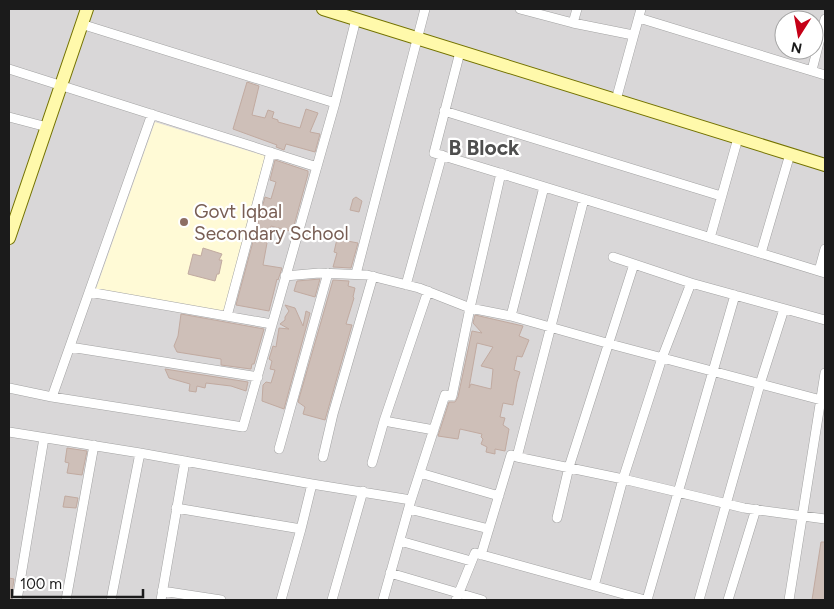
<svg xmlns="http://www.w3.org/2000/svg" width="834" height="609" font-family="Figtree,sans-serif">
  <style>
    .residential { fill: #d9d7d8; fill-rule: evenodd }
    .education { fill: #fffad6 }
    .building { fill: #cebfb8; stroke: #c1aaa0; fill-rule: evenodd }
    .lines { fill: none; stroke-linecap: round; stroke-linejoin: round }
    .street-casing { stroke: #a2a2a2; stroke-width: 10 }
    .secondary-casing { stroke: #737200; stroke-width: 14 }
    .street { stroke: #fff; stroke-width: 9 }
    .secondary { stroke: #fff9ab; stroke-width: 12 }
    .education-dot { fill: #8d6e63; stroke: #fff; stroke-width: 2 }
    .labels { text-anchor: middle; stroke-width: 4.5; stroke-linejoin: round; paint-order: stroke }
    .education-label { font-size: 19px; fill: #785e54; stroke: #fff; text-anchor: start }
    .quarter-label { font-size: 21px; font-weight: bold; fill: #4e4e4e; stroke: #fff }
  </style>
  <rect width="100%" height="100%" fill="#eee7df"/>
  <path class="residential" d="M9,9h816v591h-816zM784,20h30v30h-30z"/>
  <path class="education" d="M155,122l110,34 -41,156 -128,-23z"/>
  <path class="building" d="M247,82l12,4 -7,29 13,3 3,-8 6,2 -2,6 6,2v2l22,6 6,-19 12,4 -8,19 10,2 -5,18 -29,-8 -2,6 -8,-3 1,-2 -44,-16z
    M275,160l33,11v3l-15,55 -2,-1 -1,3 -19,-5 -5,16 1,1 -4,22 19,3 -4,12 -1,-1 -8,32 -33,-6 29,-108 6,2 5,-17 -6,-2z
    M356,197l6,4 -3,11 -9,-2 3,-11z
    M337,239l21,4 -7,25 -18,-1 4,-14 -3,-1z
    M203,248l19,6 -3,6h3l-3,14h-2l-2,7 -27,-7 5,-20 8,2z
    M320,279l-5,18 -21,-6 3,-10z
    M333,280l16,1 -1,5 7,2 -2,9 1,1 -8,26 6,1 -27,95 -22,-6 2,-7 -7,-5z
    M285,305l10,3 8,18 3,-15 4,2 -26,96 -22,-8 1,-16 3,-3 5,1 4,-13 -5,-1 2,-8 -3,-2 4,-13 3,1 3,-19 10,1 -9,-5 5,-4v-3l4,-6z
    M181,314l83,15 -10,35h-2l-1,5 -30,-4v-6l-44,-7 -3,-6 4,-10z
    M475,315l48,11 -4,10 10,4 -7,17 -5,-1 -3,14 6,2 -3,10 -4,23 -10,-2 -3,14 5,1 -2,7 6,4 -4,22 -10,-2v5l-9,-2 1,-5 -6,-3 2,-5 -2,-2 1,-3 -22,-5 -2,10 -20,-3 11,-34h6l3,-5 14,-66 10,2 -9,-10zM477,343l16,4 -12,19 12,3 -2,20 -20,-5 -2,4z
    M165,369l83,13 -2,9 -15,-5 -25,-3 -1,5 -8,-2 -1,6 -7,-1 1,-7 -21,-6z
    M67,448l20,3 -5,24 -15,-2 2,-10 -4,-1z
    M65,496l13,2 -2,10 -13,-1z
    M821,542h4v58h-13z
    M9,578l5,1 -3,21h-2z"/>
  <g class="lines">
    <g class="street-casing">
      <path id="street" d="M520,9l53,14 60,12
        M639,18l186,57
        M573,23l4,-14
        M81,24l254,79
        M460,52l-26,101 391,120
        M9,69l308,98
        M812,70l13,-51
        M616,100l25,-91
        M444,111l277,85
        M9,117l38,10
        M710,238l28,-100
        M761,253l29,-99
        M613,257l78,26 134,37
        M819,271l6,-22
        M356,274l69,-265
        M285,276l34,-3 48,2 52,13 51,20 41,8 99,28 211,56
        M406,285l36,-130
        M428,291l-44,130 50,9
        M89,292l183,32
        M227,316l44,-164
        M511,316l33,-129
        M70,347l188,30
        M9,388l43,9 191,30 92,-324 21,-84
        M52,397l100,-283
        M9,432l131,21 172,31 99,16
        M279,449l49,-176
        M323,457l10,-43 40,-138
        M517,457l106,22 121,29 81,11
        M372,463l12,-42
        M420,473l79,23
        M176,508l125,21
        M409,509l80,20
        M557,518l12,-51 65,-203
        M400,541l71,20
        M481,555l30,-100 6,2 67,-258
        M390,573l92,27
        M594,586l29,-107 39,-121 29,-75
        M162,591l59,9
        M17,600l27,-162
        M66,600l28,-155
        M111,600l29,-147
        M161,600l24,-139
        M281,600l20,-71 11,-45
        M332,600l31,-109
        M383,600l28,-100 34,-105 7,1 18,-88 31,-135
        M456,600l19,-47 170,47
        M647,600l88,-305
        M699,600l61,-216 24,-75
        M728,600l28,-91
        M789,600l36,-227"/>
    </g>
    <g class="secondary-casing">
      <path id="secondary" d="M323,9l502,156
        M9,238l78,-229"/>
    </g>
    <use href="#street" class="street"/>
    <use href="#secondary" class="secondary"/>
  </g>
  <circle class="education-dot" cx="184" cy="222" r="5"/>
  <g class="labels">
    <g class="education-label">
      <text x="194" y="218">Govt Iqbal<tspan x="194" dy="22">Secondary School</tspan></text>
    </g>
    <g class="quarter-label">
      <text x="484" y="155">B Block</text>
    </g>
  </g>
  <rect width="834" height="609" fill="none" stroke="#1b1b1b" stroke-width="20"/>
  <g transform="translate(799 35) rotate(191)"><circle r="24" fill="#ffffff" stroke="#a4a4a4"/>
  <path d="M0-4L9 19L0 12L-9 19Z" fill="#c50017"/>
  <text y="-8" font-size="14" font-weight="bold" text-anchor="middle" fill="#1b1b1b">N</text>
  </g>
  <path d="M12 589v8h131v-8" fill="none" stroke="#1b1b1b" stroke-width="2.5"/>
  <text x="20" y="589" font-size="15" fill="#1b1b1b" stroke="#ffffff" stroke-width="4" paint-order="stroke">100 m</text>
</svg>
